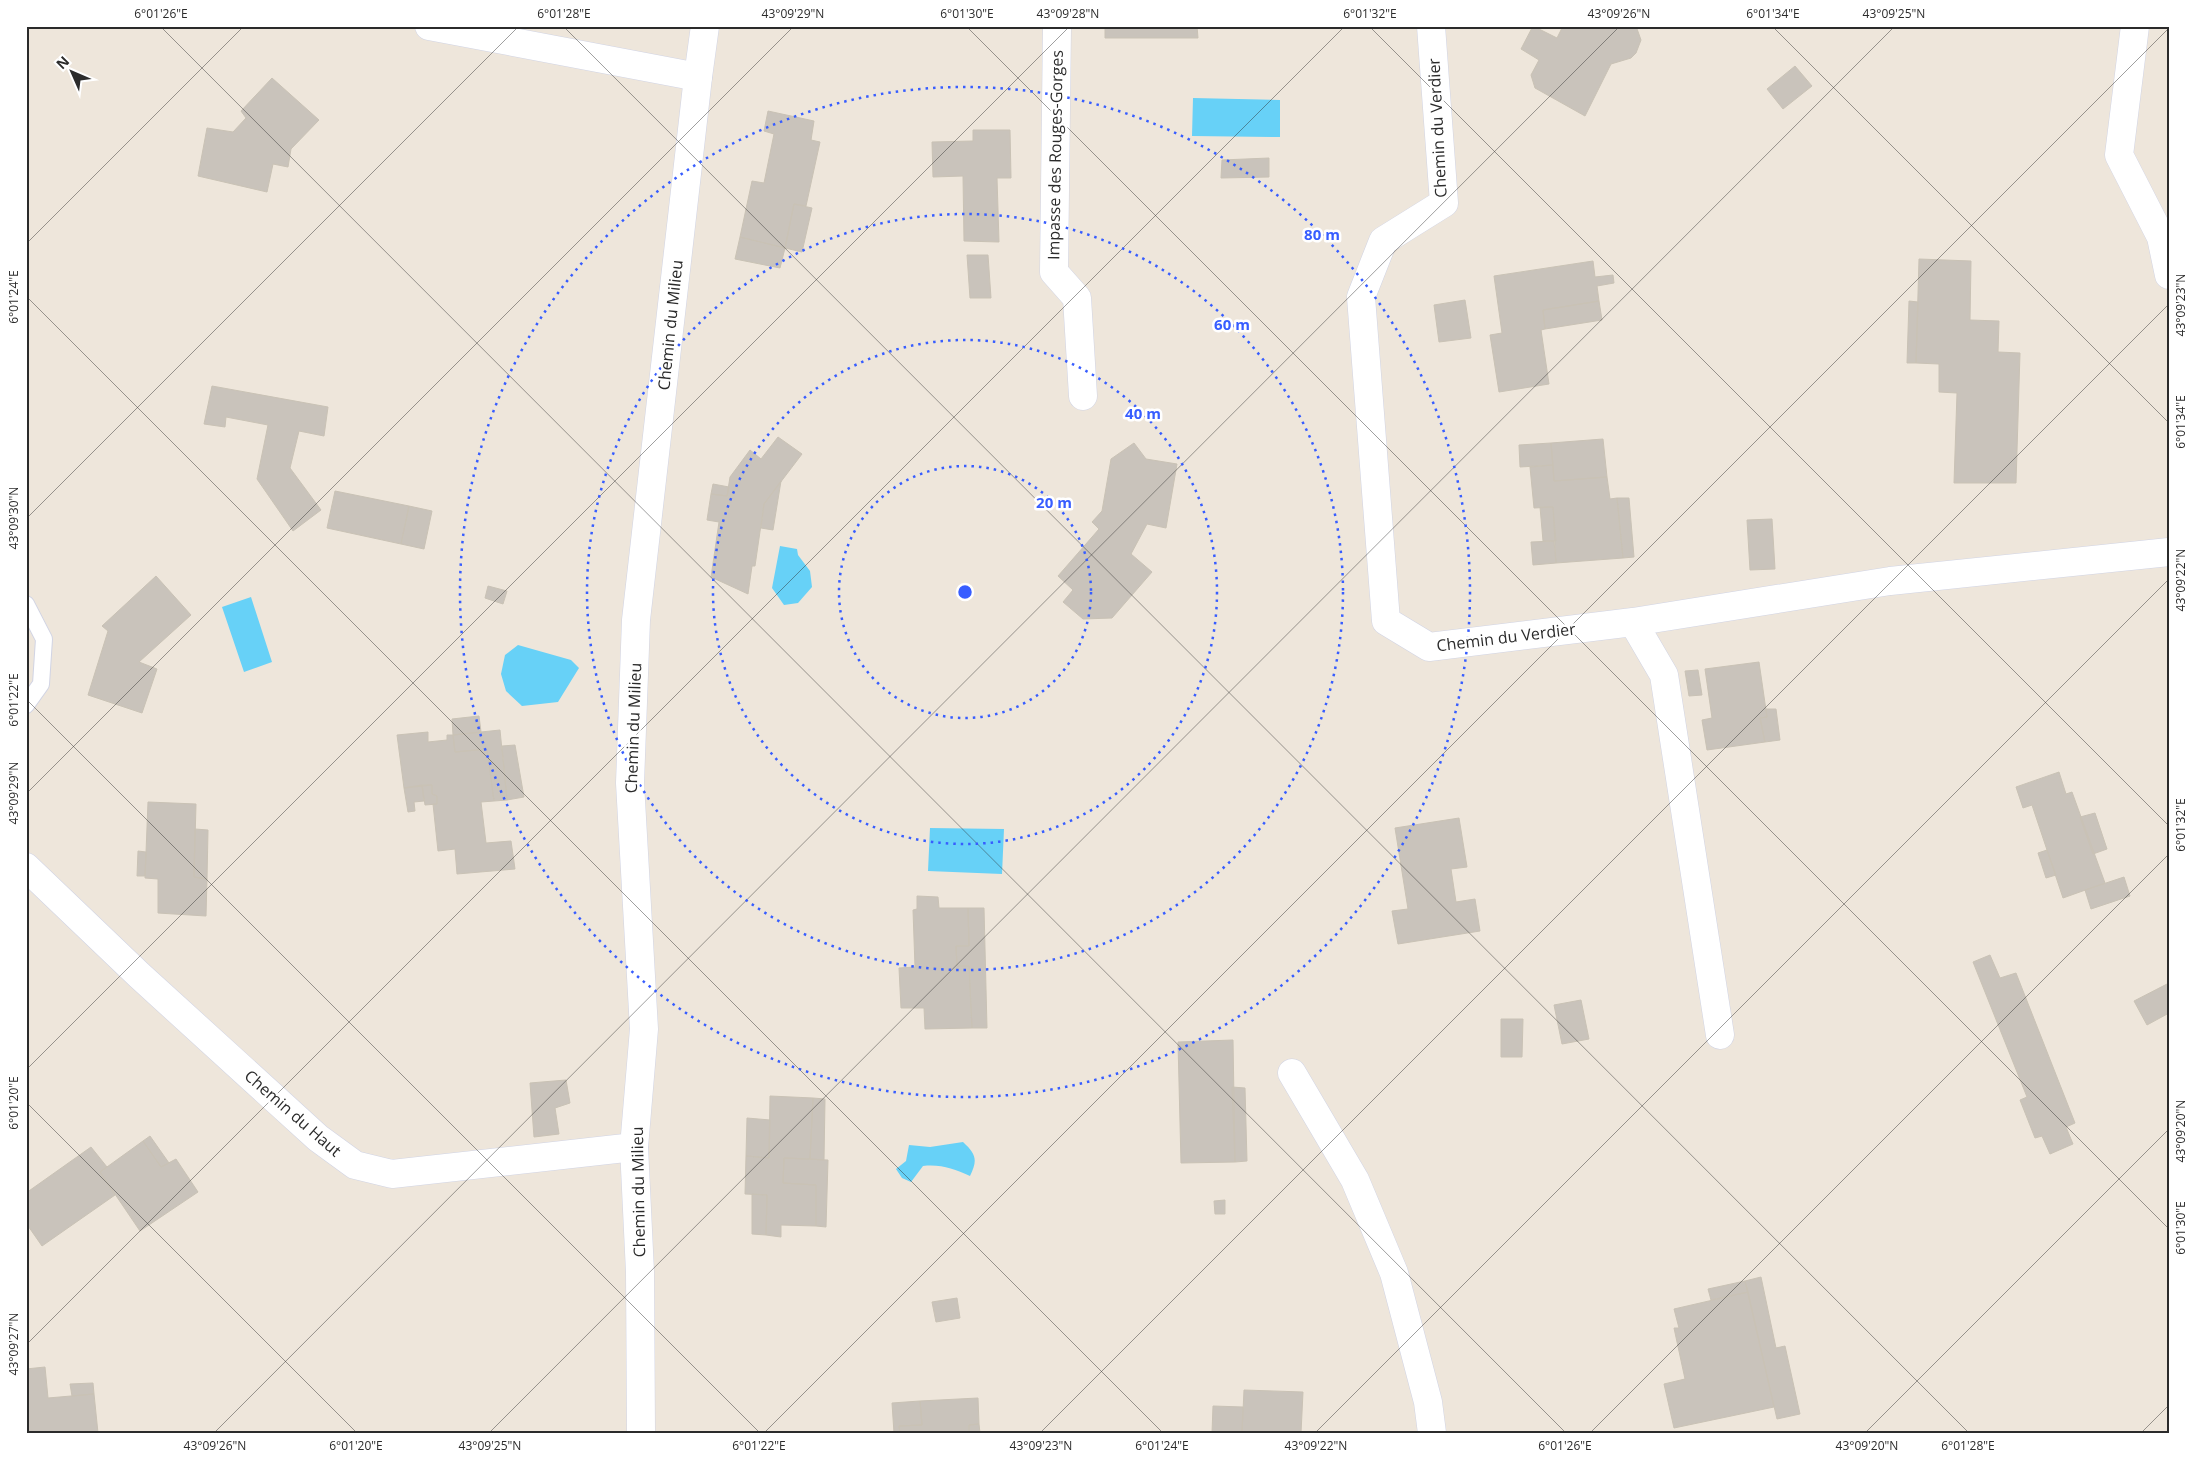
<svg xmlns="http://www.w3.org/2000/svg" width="2195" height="1459" font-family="'Open Sans',sans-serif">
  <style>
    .water { fill: #67d1f7 }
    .building { fill: #c9c3bb; stroke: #c9c2b5 }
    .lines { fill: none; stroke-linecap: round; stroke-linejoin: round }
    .lane-casing { stroke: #d1d4e4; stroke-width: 18 }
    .street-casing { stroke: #d1d4e4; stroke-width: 29 }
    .secondary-casing { stroke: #d1d4e4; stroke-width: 29 }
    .lane { stroke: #fff; stroke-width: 16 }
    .street { stroke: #fff; stroke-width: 28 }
    .secondary { stroke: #fff; stroke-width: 28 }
    .ticks { fill: none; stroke: #2b2b2b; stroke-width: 1; stroke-opacity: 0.45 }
    .ring { fill: none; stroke: #375dff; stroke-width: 2.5; stroke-dasharray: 2.5 5 }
    .labels { text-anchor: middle; stroke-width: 5; stroke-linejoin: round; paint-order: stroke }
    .street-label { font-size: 16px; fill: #2b2b2b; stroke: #fff }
    .centre { fill: #375dff; stroke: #fff; stroke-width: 2.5 }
    .ring-label { font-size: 15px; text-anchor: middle; font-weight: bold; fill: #375dff; stroke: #fff; stroke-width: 5; stroke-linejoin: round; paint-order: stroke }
    .neatline { fill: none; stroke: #2b2b2b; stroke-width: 2 }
    .ticks-label { font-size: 12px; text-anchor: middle; fill: #2b2b2b }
  </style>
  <rect width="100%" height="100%" fill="#eee6db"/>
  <path class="water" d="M1193,98l87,2v37l-88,-1z
    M780,546l17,3 1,6 12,16 2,16 -14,16 -14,2 -12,-17z
    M251,597l21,65 -28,10 -22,-65z
    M518,645l53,15 8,8 -21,34 -36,4 -16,-15 -5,-17 4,-19z
    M930,828l74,1 -2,45 -74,-3z
    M963,1142c13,12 15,18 7,34 -16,-7 -29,-12 -47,-10l-12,16 -9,-4 -6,-9 10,-8 3,-16 21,2z"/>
  <path class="building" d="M1105,26h92l1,12h-93z
    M1533,26l24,12 6,-12h73l5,14 -5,13 -5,5 -20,6 -26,52 -50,-28 -4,-13 8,-15 -18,-11z
    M1795,66l17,20 -29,23 -16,-20z
    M272,78l47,42 -28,29 -3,18 -15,-3 -6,28 -69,-16 9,-48 26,4 13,-14 -5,-7z
    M768,111l46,10 -3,19 9,2 -14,64 -12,-2 -9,44 -45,-11 12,-56 12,2 10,-49 -10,-3z
    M973,130h37l1,48h-14l2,64 -35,-1 -1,-65 -30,1 -1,-35 41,-1z
    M1269,158v19l-48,1 1,-18z
    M794,204l18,4 -10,44 -17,-4z
    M740,237l45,11 -5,20 -45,-9z
    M967,255h21l3,43h-21z
    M1919,259l52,2 -1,59 29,1 -1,31 22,1 -4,130h-62l3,-90 -18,-1v-28l-23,-1z
    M1593,261l2,16 18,-2 1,8 -17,3 2,15 -56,9 2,19 -4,1 8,54 -50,8 -9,-57 12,-2 -8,-57z
    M1465,300l6,38 -32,4 -5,-37z
    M1599,301l3,19 -57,9 -2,-19z
    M1909,301l9,1 -2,61h-9z
    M212,386l116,21 -4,29 -25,-5 -9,37 31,42 -28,21 -36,-52 11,-54 -42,-8 -1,10 -21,-3z
    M778,437l24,17 -38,50 -9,62h-3l-4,28 -37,-17 8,-55 -12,-2 4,-26 16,2 3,-19 20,-27 11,9z
    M1603,439l4,38 -53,4 -3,-38z
    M1134,443l12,16 31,5 -11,64 -19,-4 -16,30 21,18 -40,46 -29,1 -20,-17 10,-12 -15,-14 41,-47 -7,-7 10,-11 9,-52z
    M1551,443l2,22 -33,2 -1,-22z
    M1553,465l1,16 53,-4 3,22 7,-1 6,60 -67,5 -3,-56 -19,1 -4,-41z
    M781,481l-8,49 -12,-2 3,-24z
    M713,484l16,3 -2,9 -16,-2z
    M335,491l74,15 -8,38 -74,-16z
    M1617,498h12l5,59 -11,1z
    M409,506l23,5 -8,38 -23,-5z
    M1540,507h13l3,34h-13z
    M1772,519l3,50 -25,1 -3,-50z
    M1554,541l2,22 -23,2 -2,-23z
    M156,576l35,39 -52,47 18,7 -15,44 -54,-18 20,-64 -6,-5z
    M488,586l19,5 -4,13 -18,-6z
    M1759,662l8,55 -7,1 5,24 -58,8 -5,-30 10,-2 -7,-49z
    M1698,670l4,25 -13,1 -4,-25z
    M1766,709h10l4,31 -15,2 -5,-24 7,-1z
    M479,716l2,16 -28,3 -1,-16z
    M500,730l7,70 -13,1 -7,-52 -32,3 -2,-17z
    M428,732v10l19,-2v-5h6l2,17 32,-3 7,52 -13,1 5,41 25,-2 4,28 -58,5 -2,-25 -17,2 -5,-47h4v-8l-5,-2v-9l-28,3 -7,-53z
    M515,745l9,52 -17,3 -5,-54z
    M2059,772l7,22 6,-2 33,91 -42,15 -31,-93 -9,3 -7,-21z
    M422,785l2,16 -10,1 1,9 -7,1 -4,-24z
    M422,785h10v9l5,2v8l-12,1z
    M148,802l48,2 -2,73 13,2 -1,37 -48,-3v-34l-13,-1z
    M2095,813l12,36 -14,5 -13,-37z
    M1459,818l8,49 -16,2 5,33 19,-3 5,32 -82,13 -6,-33 16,-2 -13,-81z
    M195,829l13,1 -1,49 -13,-2z
    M2047,850l9,25 -10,3 -8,-25z
    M138,851l8,1 -1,24h-8z
    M2124,877l6,19 -39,13 -6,-19z
    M917,896l21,1 1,11h29l1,38h-13l1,20h12l3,62 -47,1 -1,-21h-23l-2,-40 16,-1 -2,-57 4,-1z
    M968,908h16l3,120h-15l-3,-62h-12l-1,-20h13z
    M1990,955l10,23 16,-5 59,150 -9,4 7,17 -23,10 -8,-18 -7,2 -15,-38 7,-3 -54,-135z
    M2169,983v30l-22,12 -13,-24z
    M1581,1000l8,39 -27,5 -8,-39z
    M1501,1019h22l-1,38h-21z
    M1233,1040l2,122 -54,1 -3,-121z
    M566,1080l4,23 -15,5 4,26 -25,3 -4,-54z
    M1232,1087l13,1 2,73 -12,1z
    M770,1096l43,2 -3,61 -26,-1 -1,25 33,2v41l-35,-1v12l-15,-2 1,-40 -22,-1 1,-38 23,2z
    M813,1098l12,1 -1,61 -14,-1z
    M747,1118l23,2 -1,38 -23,-2z
    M150,1136l19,27 -8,4 -18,-26z
    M143,1141l18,26 15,-8 22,33 -58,39 -40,-59z
    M91,1147l16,20 -7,5 15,23 -73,51 -16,-23v-30z
    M784,1158l44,2 -2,67 -10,-1v-41l-33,-2z
    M752,1194l15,1 -1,40 -14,-1z
    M1225,1200v14h-10l-1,-13z
    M1761,1277l15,71 9,-2 15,68 -23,5 -32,-138z
    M1745,1281l3,11 -37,8 -3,-11z
    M1748,1292l26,115 -100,21 -10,-44 21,-5 -11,-51h5l-5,-19z
    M957,1298l3,20 -24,4 -4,-20z
    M45,1367l3,31 46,-4 4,39h-70l-2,-64z
    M93,1383l1,11 -22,2 -2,-12z
    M1244,1390l59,2 -2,41h-59z
    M978,1398l1,26 -10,1v8h-69l-1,-7 23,-1 -2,-24z
    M920,1401l2,24 -23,1 1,7h-6l-2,-30z
    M1213,1406l30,1 -1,26h-30z
    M979,1424l1,9h-11v-8z"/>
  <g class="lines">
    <g class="lane-casing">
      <path id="lane" d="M26,604l18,35 -3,45 -15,21"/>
    </g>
    <g class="street-casing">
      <path id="street" d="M429,26l269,51
        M1057,26l-3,246 23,26 6,98
        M1431,26l13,177 -61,38 -22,56 25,324 43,26 204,-25 31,53 56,360
        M2135,26l-16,129 42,82 8,38
        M1633,622l257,-41 279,-29
        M26,867l113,108 179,163 37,27 37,9 242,-27
        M1292,1073l63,107 39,93 34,129 4,31"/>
    </g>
    <g class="secondary-casing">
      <path id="secondary" d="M641,1433l-1,-161 -6,-125 10,-118 -14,-246 6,-163 62,-543 7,-51"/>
    </g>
    <use href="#lane" class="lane"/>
    <use href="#street" class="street"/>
    <use href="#secondary" class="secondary"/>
  </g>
  <path class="ticks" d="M160,26l1406,1407M563,26l1406,1407M966,26l1203,1203M1369,26l800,800M1772,26l397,397M26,244l218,-218M26,296l1137,1137M26,519l493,-493M26,699l734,734M26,794l768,-768M26,1070l1044,-1044M26,1102l331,331M26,1345l1319,-1319M214,1433l1406,-1407M489,1433l1406,-1407M764,1433l1405,-1405M1040,1433l1129,-1129M1315,1433l854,-854M1590,1433l579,-579M1865,1433l304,-304M2141,1433l28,-28"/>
  <g class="ring">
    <circle cx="965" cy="592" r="126"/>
    <circle cx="965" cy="592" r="252"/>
    <circle cx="965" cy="592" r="378"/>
    <circle cx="965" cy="592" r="505"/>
  </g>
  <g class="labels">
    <g class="street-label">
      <text transform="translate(1437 128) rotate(-93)" y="6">Chemin du Verdier</text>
      <text transform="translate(1055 155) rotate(-89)" y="6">Impasse des Rouges-Gorges</text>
      <text transform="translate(670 325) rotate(-84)" y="6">Chemin du Milieu</text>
      <text transform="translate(1506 637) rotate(-7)" y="6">Chemin du Verdier</text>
      <text transform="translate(633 728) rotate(-88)" y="6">Chemin du Milieu</text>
      <text transform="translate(293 1113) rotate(41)" y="6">Chemin du Haut</text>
      <text transform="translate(638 1192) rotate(-91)" y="6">Chemin du Milieu</text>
    </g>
  </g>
  <circle cx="965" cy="592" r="8" class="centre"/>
  <g class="ring-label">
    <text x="1322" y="240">80 m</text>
    <text x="1232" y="330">60 m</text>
    <text x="1143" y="419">40 m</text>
    <text x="1054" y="508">20 m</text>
  </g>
  <rect width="2195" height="1459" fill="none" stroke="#ffffff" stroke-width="55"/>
  <g transform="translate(72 72) rotate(315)" stroke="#ffffff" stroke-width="4" paint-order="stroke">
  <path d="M0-4L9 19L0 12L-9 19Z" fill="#2b2b2b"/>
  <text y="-8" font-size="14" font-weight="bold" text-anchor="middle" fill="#2b2b2b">N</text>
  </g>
  <rect x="28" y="28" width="2140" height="1404" class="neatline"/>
  <g class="ticks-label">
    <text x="161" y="18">6°01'26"E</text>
    <text x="564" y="18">6°01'28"E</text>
    <text x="793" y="18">43°09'29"N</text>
    <text x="967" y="18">6°01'30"E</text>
    <text x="1068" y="18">43°09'28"N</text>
    <text x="1370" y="18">6°01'32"E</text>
    <text x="1619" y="18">43°09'26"N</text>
    <text x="1773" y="18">6°01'34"E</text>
    <text x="1894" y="18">43°09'25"N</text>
    <text transform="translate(14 297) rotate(-90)" y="4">6°01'24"E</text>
    <text transform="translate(2181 305) rotate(-90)" y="4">43°09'23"N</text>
    <text transform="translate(2181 422) rotate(-90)" y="4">6°01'34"E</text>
    <text transform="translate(14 518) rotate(-90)" y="4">43°09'30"N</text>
    <text transform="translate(2181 580) rotate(-90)" y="4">43°09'22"N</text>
    <text transform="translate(14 700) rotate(-90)" y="4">6°01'22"E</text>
    <text transform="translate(14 793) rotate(-90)" y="4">43°09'29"N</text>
    <text transform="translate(2181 825) rotate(-90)" y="4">6°01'32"E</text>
    <text transform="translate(14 1103) rotate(-90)" y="4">6°01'20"E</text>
    <text transform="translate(2181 1131) rotate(-90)" y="4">43°09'20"N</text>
    <text transform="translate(2181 1228) rotate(-90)" y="4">6°01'30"E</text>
    <text transform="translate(14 1344) rotate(-90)" y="4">43°09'27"N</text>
    <text x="215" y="1450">43°09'26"N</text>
    <text x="356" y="1450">6°01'20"E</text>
    <text x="490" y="1450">43°09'25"N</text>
    <text x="759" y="1450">6°01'22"E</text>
    <text x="1041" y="1450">43°09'23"N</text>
    <text x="1162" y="1450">6°01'24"E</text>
    <text x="1316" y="1450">43°09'22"N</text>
    <text x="1565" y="1450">6°01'26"E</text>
    <text x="1867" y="1450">43°09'20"N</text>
    <text x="1968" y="1450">6°01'28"E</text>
  </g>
</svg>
